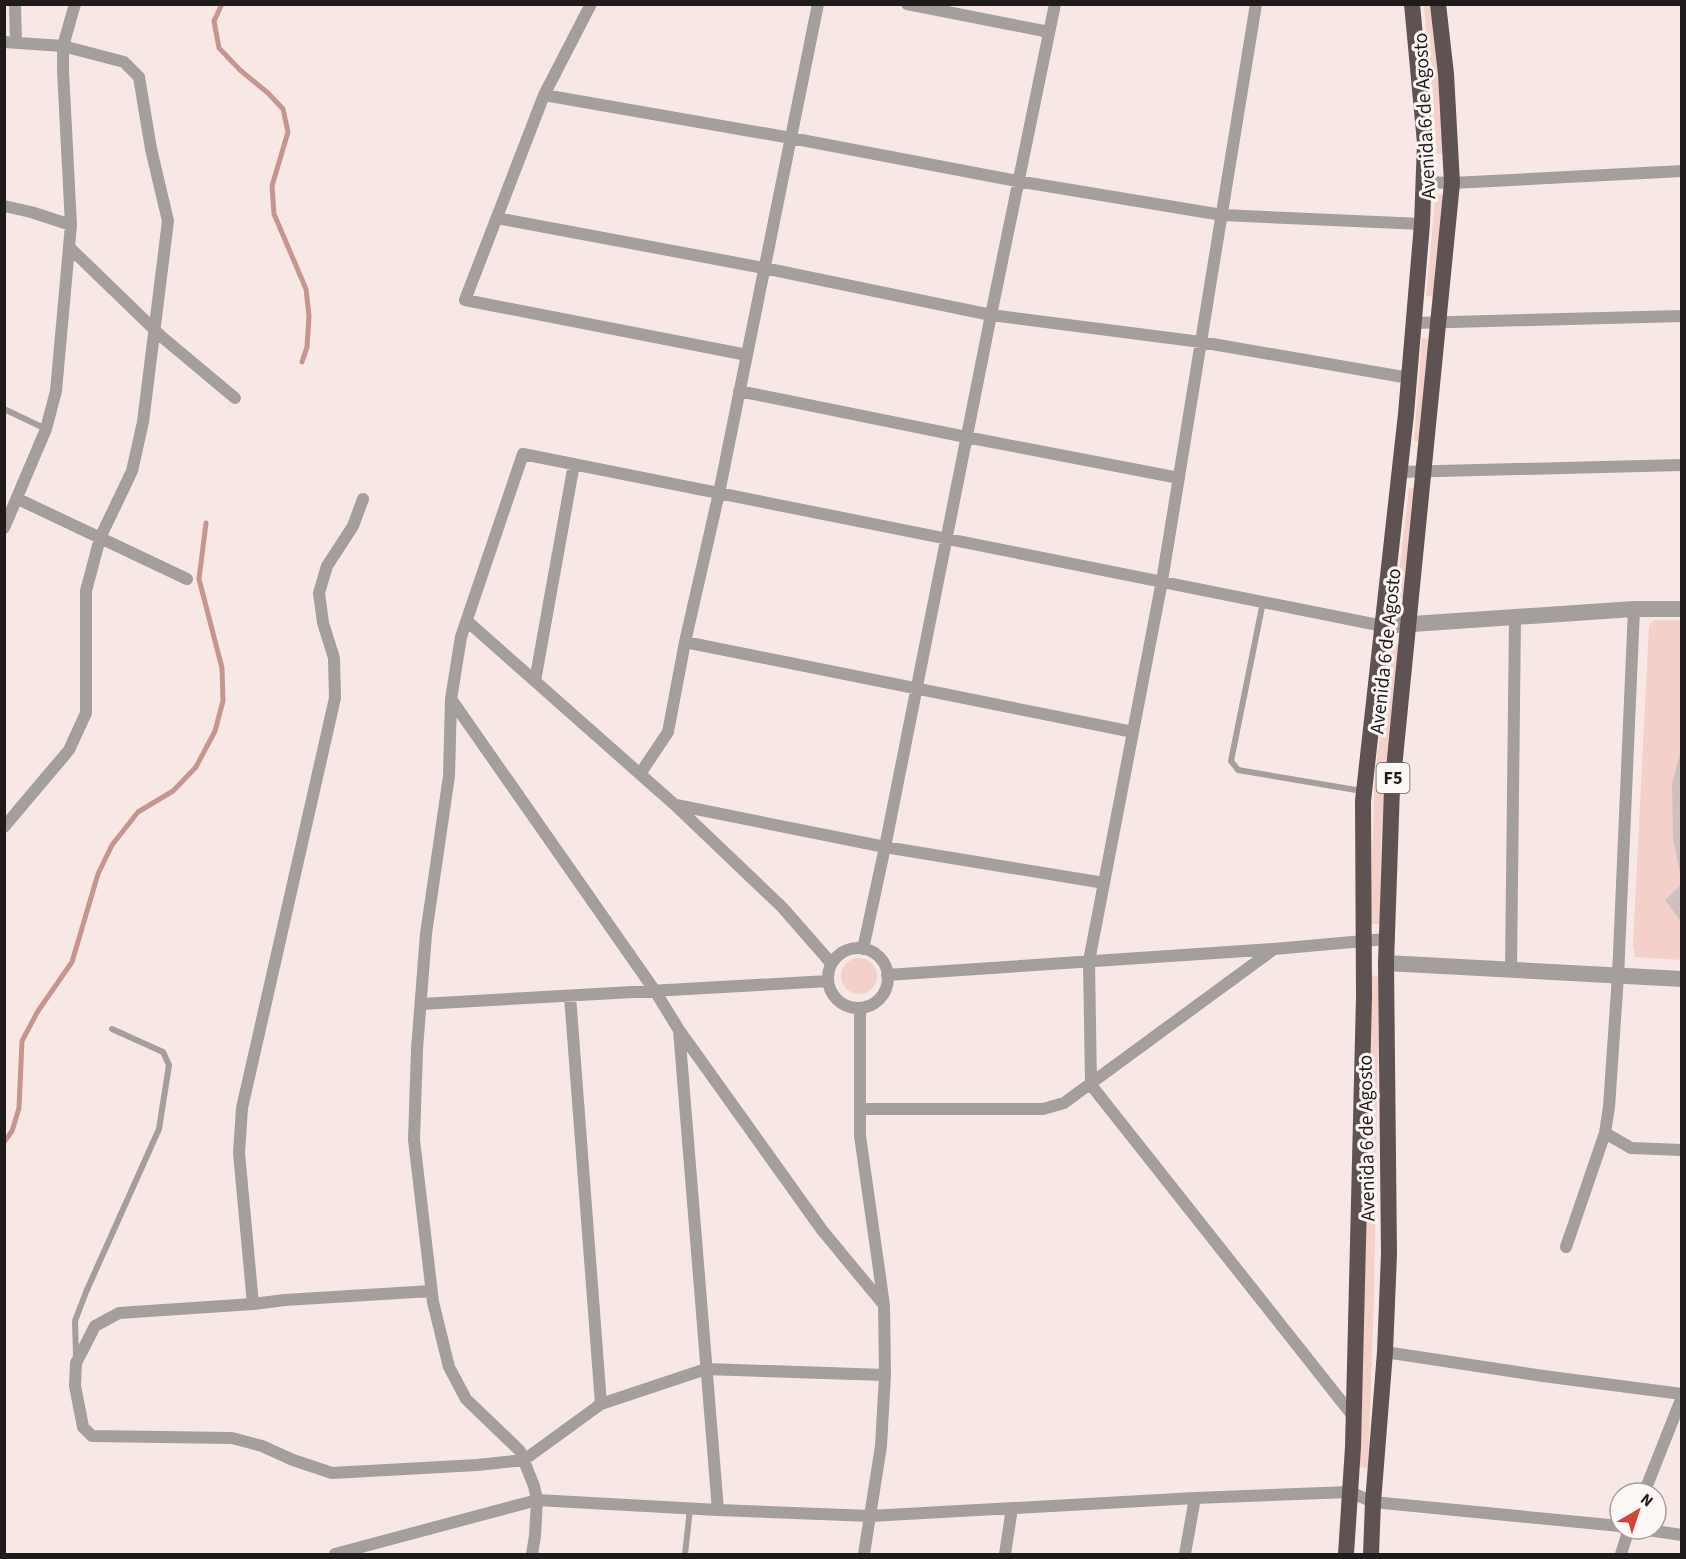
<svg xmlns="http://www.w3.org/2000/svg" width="1686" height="1559" font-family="'Source Sans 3',sans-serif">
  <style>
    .green { fill: #f4d0ca }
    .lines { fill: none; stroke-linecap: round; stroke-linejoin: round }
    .stream { stroke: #c5968f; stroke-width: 5 }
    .building { fill: #cec0be; filter: url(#shadow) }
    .service { stroke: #a49e9d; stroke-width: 6 }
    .minor { stroke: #a49e9d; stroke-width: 12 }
    .tertiary { stroke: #a49e9d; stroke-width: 16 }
    .trunk { stroke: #5e5352; stroke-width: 16 }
    .labels { text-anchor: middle; stroke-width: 6; stroke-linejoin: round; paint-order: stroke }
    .shield { fill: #fef8f7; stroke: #635d5c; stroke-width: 1.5 }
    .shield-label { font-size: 18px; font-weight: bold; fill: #201b1a }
    .street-label { font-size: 20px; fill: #201b1a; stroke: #fef8f7 }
  </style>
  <defs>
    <filter id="shadow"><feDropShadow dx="5.5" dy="5.5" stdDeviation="0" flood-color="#0004"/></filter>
  </defs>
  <rect width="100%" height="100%" fill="#f7e8e6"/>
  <path class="green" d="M1433,5l13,149h-9l-4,-58 -9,-90z
    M1436,194l9,1 -11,102 -8,-1z
    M1422,338l9,1 -8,103 -9,-1z
    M1409,488l9,1 -14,110 -8,-1z
    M1654,620h27v340l-46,-3 -2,-12 16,-319z
    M1392,644l9,1 -15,114 -5,86 -1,79h-10l5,-150z
    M841 976a18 18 0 1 1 36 0a18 18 0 1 1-36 0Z
    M1369,975l10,1 -5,322 -6,170 -10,-1z"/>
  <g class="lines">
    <path class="stream" d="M222,4l-8,17 5,27 21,22 28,23 15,16 5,23 -16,54 2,28 32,75 3,27 -2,31 -5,15
      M4,1142l8,-11 7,-23 3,-67 16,-30 34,-49 26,-88 14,-29 26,-33 35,-21 23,-24 19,-36 8,-30 -1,-33 -23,-89 7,-56"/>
  </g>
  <path class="building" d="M1681,750l1,124h-2l-7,-37 -1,-53z
    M1682,884v39l-17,-23z"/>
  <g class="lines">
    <path class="service" d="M4,409l42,20
      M1263,602l-32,159 7,9 124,21
      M76,1356l-1,-35 11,-29 73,-163 10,-64 -6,-13 -51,-23
      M685,1554l5,-45"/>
    <path class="minor" d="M15,4l1,39
      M591,4l-47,91 -79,205 282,55
      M907,4l142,28
      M1256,4l-94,577 -73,380 2,124 262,331
      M4,42l59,4 61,16 15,15 12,72 17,72 -25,201 -11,49 -32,67 -14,53v122l-17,37 -65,77
      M544,95l247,43 226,43 205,34 200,9
      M1424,182l28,1 230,-12
      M4,206l27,6 40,13
      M497,218l267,50 227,47 210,27 208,36
      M69,247l93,90 73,61
      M1414,323l268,-7
      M739,391l227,46 213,41
      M1400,472l282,-7
      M18,499l169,80
      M4,528l42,-99 10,-38 15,-166 -8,-154v-25l12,-42
      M467,621l208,184 107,102 49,56
      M685,642l448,90
      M535,681l39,-217
      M451,699l204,292 24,39 143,200 62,75
      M640,774l28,-42 17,-90 34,-149 99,-489
      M676,805l209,42 219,36
      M828 978a30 30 0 1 1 60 0a30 30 0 1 1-60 0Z
      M863,949l22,-102 106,-532 64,-311
      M1511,970l4,-353
      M887,975l387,-26 112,-10
      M421,1004l407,-23
      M860,1008v128l24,169 1,70 -4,71 -17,108
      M679,1030l39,480
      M860,1109h183l21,-6 210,-154
      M1605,1133l26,15 51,2
      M1566,1247l39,-114 4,-26 9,-131 16,-367
      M431,1291l-146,9 -32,4 -134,9 -24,13 -19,37 -1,23 8,41 9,9 140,2 30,8 31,14 39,13 145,-8 47,-5 77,-56 -31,-408
      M253,1304l-14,-151 3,-45 93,-410 -1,-40 -11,-35 -4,-30 8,-27 26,-40 10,-27
      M1385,1352l158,24 139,18
      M601,1404l105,-35 179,6
      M1644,1493l38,-96
      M1641,1529l41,6
      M335,1554l202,-54 181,10 152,6 325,-18 155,-6 23,10 247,24
      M532,1554l3,-18 2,-36 -3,-14 -14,-35 -54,-52 -17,-32 -16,-65 -19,-162 3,-91 9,-115 23,-158 2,-77 10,-62 62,-183 860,172
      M1005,1554l7,-46
      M1185,1554l10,-56
      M1621,1554l8,-25"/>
    <path class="tertiary" d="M1383,626l251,-17h48
      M1386,963l296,16"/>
    <path class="trunk" d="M1346,1554l7,-107 11,-450 -1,-196 43,-387 16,-190 3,-81 -13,-139
      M1371,1554l2,-52 12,-150 4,-98 -3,-291 6,-175 60,-605 -6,-109 -8,-70"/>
  </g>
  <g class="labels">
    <rect class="shield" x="1376.5" y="763" width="33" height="30" rx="4.5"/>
    <g class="shield-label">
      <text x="1393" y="784">F5</text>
    </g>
    <g class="street-label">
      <text transform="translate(1424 116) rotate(-93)" y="7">Avenida 6 de Agosto</text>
      <text transform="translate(1385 651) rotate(-84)" y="7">Avenida 6 de Agosto</text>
      <text transform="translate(1366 1138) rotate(-91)" y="7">Avenida 6 de Agosto</text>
    </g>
  </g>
  <rect width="1686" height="1559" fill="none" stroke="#201b1a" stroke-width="12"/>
  <g transform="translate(1638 1511) rotate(39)"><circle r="28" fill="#fef8f7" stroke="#a5a09f" stroke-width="1.5"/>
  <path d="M0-4.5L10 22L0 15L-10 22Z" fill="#d24439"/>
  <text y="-9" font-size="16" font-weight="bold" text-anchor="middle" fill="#201b1a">N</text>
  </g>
</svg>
